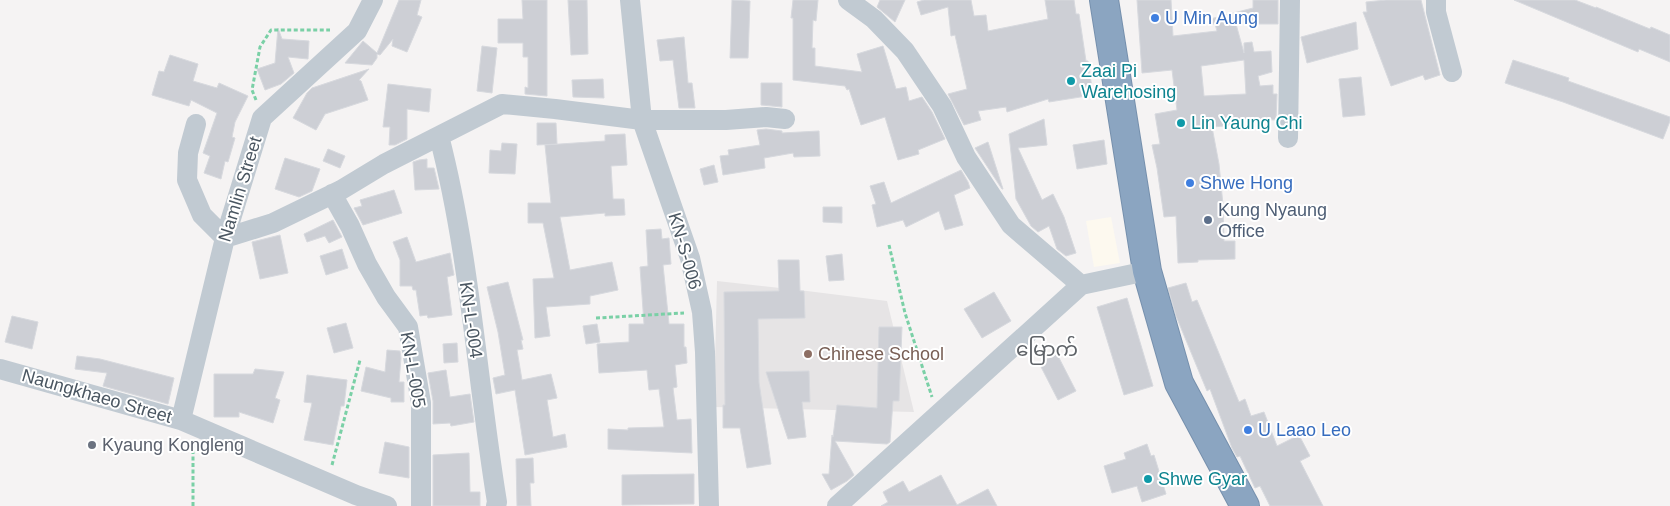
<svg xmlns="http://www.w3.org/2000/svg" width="1670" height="506" font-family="Helvetica,'Noto Sans Myanmar',sans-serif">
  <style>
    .commercial { fill: #fdf9ef }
    .education { fill: #e6e4e5 }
    .building { fill: #cdcfd5; stroke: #d7d9de; fill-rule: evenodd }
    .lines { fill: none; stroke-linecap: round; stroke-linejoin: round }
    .highway-casing { stroke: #7690ad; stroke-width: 30 }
    .path { stroke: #7ad0a6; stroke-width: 3; stroke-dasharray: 4 2.5; stroke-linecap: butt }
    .street { stroke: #c1cad2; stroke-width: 20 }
    .highway { stroke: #8ba5c1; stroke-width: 28 }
    .shop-dot { fill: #3f7fe0; stroke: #fff; stroke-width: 2 }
    .culture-dot { fill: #0f9aa8; stroke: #fff; stroke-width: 2 }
    .service-dot { fill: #5c6f8a; stroke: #fff; stroke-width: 2 }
    .education-dot { fill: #8d6e63; stroke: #fff; stroke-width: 2 }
    .worship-dot { fill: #6b7280; stroke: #fff; stroke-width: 2 }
    .labels { text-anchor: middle; stroke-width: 4; stroke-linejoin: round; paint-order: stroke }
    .shop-label { font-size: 18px; fill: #366cbe; stroke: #fff; text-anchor: start }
    .culture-label { font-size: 18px; fill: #0d838f; stroke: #fff; text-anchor: start }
    .street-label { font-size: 18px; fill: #4a5661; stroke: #fff }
    .service-label { font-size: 18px; fill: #4e5e75; stroke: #fff; text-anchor: start }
    .education-label { font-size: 18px; fill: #785e54; stroke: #fff; text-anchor: start }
    .worship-label { font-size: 18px; fill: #5b616d; stroke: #fff; text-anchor: start }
    .quarter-label { font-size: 20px; fill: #5f6368; stroke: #fff }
  </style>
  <rect width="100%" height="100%" fill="#f5f3f3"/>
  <path class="commercial" d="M1111,217l9,46 -26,4 -8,-46z"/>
  <path class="education" d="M717,281l90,10 80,10 27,111 -200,-5z"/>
  <path class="building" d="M399,0h22l-4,15 5,2 -15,35 -15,-6 1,-7 -13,16 -3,-1v4l-5,7 -27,-2 18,-22 14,12z
    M522,0h25v96l-22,-2v-7l3,1v-31h-5v-14h-25v-24h25z
    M568,0h19l1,54 -17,1z
    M732,0l18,1 -2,57h-18z
    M793,0h25l-2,21 -3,-1 -1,28h3v18l47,6 -5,-18 26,-8 13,43 10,-2 3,14 13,-4 10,15 13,27 -27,11 1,4 -21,6 -13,-43 -24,8 -12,-36 -2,1 -2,-4 -52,-6v-62h-2z
    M880,0h25l-10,22 -18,-15z
    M924,0h47l3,16 12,-1 2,16 60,-12 -3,-19h29l2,14h3l7,47h2l5,34 -44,7 -1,-3 -41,13 -1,-5 -28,4 3,9 -17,5 -16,-31 19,-5 -12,-54 -4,1 -3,-29 -27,8 -4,-13z
    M1137,0h34l2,36 44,-5 -2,-7h-4l-1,-5 43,-11v-8h25v24h-42l8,29v-10l8,-1 2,10 17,-1 1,21 -14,4 2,10 13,-1v9h4l-1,26 -39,-1v6l-25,2 7,37 4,41 1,36h11v18l-37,1v2l-20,1 -2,-47 -12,1 -7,-49 -5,-23 8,-1 -5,-30 22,-4 -5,-40 -30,3zM1244,60l2,34 -42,2 -3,-30z
    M1386,0h35l19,75 -15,5 -2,-5 -32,11 -28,-74h4l-1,-10z
    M1514,0h61l21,8v-1l54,22 1,-2 19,8v27l-31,-13 -1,3z
    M1356,22l2,27 -51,14 -6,-26z
    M278,28l4,11 27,2 -1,18 -20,-2 6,16 -13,11 -16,6 -8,-21 18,-6z
    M684,37l4,46h4l3,25h-16l-6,-48 -13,1 -3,-21z
    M482,46l15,2 -5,45 -15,-2z
    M170,55l28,9 -5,17 24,7 2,-5 29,13 -13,26 -3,15 3,1 -7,24 -3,-1 -4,18 -17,-6 6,-17 -7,-3 14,-40 -26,-13 -2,6 -37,-11 7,-24 5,1z
    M1513,60l56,18 -1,3 102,36v4l-7,18 -100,-37 -58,-19z
    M369,69l-10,11 2,1 7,19 -43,14 -9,16 -23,-12 14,-25 5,-5z
    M1361,77l4,38 -22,2 -4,-38z
    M603,79l1,19 -31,-1 -1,-17z
    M761,83h21v24l-21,-2z
    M388,84l43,5 -2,23 -22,-3v30l-12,6h-6l1,-18h-7z
    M1044,119l3,26 -29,3 24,52 11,-6 11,23 12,36 -10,3 -9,-7 -8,-23 -11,6 -7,-6 -15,-27 -7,-65z
    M537,123h19l1,21 -20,1z
    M766,129l16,2v2l37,-2 1,25 -26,1 -1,-4 -29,5 1,10 -42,7 -3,-19 9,-1 -1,-5 32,-5 -3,-15z
    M625,134l2,31 -16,1 2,33h11l1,16 -20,1v-3l-45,4 10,53 42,-8 6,28 -28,6v8l-44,3 4,29 -15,2 -2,-59 21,-1 -11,-55h-15v-20h23l-6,-58 60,-4v-6z
    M1104,140l3,24 -30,5 -4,-24z
    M988,142l15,47h-1l-27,-41z
    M502,143l15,1 -2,30 -26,-1 1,-23 11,1z
    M328,149l17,7 -5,12 -17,-7z
    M285,158l35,11 -8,22 -13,6 -24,-8z
    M427,159v9h7l5,21 -24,1 -2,-28 6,-2z
    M714,165l4,17 -14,3 -4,-16z
    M961,170l7,12 2,6 -16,7 9,30 -18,5 -6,-19 -33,16 -3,-7 -26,7 -5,-22 4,-1 -6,-18 14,-4 7,21z
    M394,190l8,23 -39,12 -9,-17 8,-2 -2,-6z
    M823,207h19v16l-19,-1z
    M333,220l9,17 -13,6 -4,-7 -18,6 -3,-8z
    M661,229l1,10 7,-1 2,26 -8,1 6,59h15v23h2l1,16 -12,2 2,22 -4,1 4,32 14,-1 1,34 -84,-4v-20l20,1v-2l36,-1 -5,-38 -10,1 -2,-20 -48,3 -2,-29 32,-2v-18h15l-4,-57 8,-1 -2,-36z
    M280,235l8,38 -28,6 -8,-37z
    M407,237l9,25 34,-9 4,22 -7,2 5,38 -24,3 -1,-3 -7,1 -4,-26h-3l-1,-4h-12v-26l-7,-18z
    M342,249l6,19 -22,7 -6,-19z
    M842,254l2,26 -15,1 -3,-25z
    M778,260h21l1,31h4l1,27 -47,1 1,63 12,82 -24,4 -7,-40h-17v-23h2l-1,-113 55,-1z
    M508,282l15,58h-2l2,9 -6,1 5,30 29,-6 6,24 -10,2 6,37 12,-3 2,13 -42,8 -10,-65 -19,4 -3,-16 12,-3 -7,-43 -11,-45z
    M1186,283l6,19 5,-2 42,102 6,-3 6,17 13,-4 13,34 22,-11 11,21 -10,5 23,45h-53l-10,-20 -5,2 -15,-32 -3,1 -5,-9 -22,-59 -3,2 -31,-75 -8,-28z
    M994,292l17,29 -29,17 -18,-29z
    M1127,298l26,88 -29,9 -27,-88z
    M12,316l26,6 -6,27 -27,-7z
    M346,323l7,25 -19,5 -7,-25z
    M597,324l3,18 -14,2 -3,-18z
    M879,327h23l-3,74h-6l-3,41 -3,2 -52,-3 19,34 -7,6 -16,9 -9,-16h7l3,-39 1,2 4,-32 40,3z
    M457,343l1,19 -14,1 -1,-19z
    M387,350l13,1 1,7 -2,24h5v20h-13v-4l-30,-7 5,-24 19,5z
    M1057,354l19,37 -18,9 -19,-37z
    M77,356l23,3 74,19 -6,26 -65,-18 4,-13 -32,-4z
    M255,369l29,3 -9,26 5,2 -7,23 -34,-11v5h-25v-43h39z
    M446,370l4,27 20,-3 4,28 -23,4 -1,-3 -17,1v-23l-5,-28z
    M809,371l1,31h-8l4,35 -18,2 -22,-67z
    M307,375l40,5 -3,26h-3l-8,39 -29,-5 8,-37 -8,-1z
    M385,442l24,5v31l-30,-5z
    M1147,444l4,12 3,-1 12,39 -24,8 -5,-16 -25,7 -8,-27 22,-7 -2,-6z
    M469,453l1,39h10v14h-47v-51z
    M533,458l1,25h-4l1,23h-14l-1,-47z
    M694,474v30l-72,1v-30z
    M941,475l16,30 31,-16 9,17h-116l7,-4 -5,-10 20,-11 6,11z"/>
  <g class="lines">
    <g class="highway-casing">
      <path id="highway" d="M1104,0l43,271 32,112 66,123"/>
    </g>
    <path class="path" d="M256,100l-4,-10 8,-43 11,-17h59
      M889,245l16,68 27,84
      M596,318l88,-5
      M332,465l28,-105
      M193,506v-62"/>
    <path class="street" d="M630,0l12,120 48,138 12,54 3,40 4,154
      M848,0l26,19 31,32 37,55 24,51 45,68 70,60
      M1436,0v12l16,60
      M196,124l-8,29 -1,27 15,35 23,23 48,-15 68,-33 43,-26 118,-60 53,5 87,11h84l40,-3 19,2
      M439,136c31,119 38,244 58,366l-1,4
      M1288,138l2,-138
      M332,194l18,32 17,38 19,33 22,30 13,76v103
      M0,369l181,51 175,75 31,11
      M181,420l44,-182 37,-120 95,-87 16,-31
      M837,506l244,-221 66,-14"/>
    <use href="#highway" class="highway"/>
  </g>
  <g class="shop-dot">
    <circle cx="1155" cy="18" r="5"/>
    <circle cx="1190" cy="183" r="5"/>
    <circle cx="1248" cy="430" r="5"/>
  </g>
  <g class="culture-dot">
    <circle cx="1071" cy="81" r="5"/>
    <circle cx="1181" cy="123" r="5"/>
    <circle cx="1148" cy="479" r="5"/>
  </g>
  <circle class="service-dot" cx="1208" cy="220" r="5"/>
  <circle class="education-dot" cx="808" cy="354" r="5"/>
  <circle class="worship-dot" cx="92" cy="445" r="5"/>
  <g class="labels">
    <g class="shop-label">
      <text x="1165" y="24">U Min Aung</text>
      <text x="1200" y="189">Shwe Hong</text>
      <text x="1258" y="436">U Laao Leo</text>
    </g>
    <g class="culture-label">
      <text x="1081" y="77">Zaai Pi<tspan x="1081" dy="21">Warehosing</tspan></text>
      <text x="1191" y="129">Lin Yaung Chi</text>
      <text x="1158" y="485">Shwe Gyar</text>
    </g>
    <g class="street-label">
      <text transform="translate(240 189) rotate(-73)" y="6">Namlin Street</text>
      <text transform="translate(685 251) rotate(74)" y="6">KN-S-006</text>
      <text transform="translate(471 320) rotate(82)" y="6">KN-L-004</text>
      <text transform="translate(413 370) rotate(80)" y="6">KN-L-005</text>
      <text transform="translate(97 396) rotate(16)" y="6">Naungkhaeo Street</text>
    </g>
    <g class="service-label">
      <text x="1218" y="216">Kung Nyaung<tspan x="1218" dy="21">Office</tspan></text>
    </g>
    <g class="education-label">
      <text x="818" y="360">Chinese School</text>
    </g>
    <g class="worship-label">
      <text x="102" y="451">Kyaung Kongleng</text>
    </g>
    <g class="quarter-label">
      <text x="1047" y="356">မြောက်</text>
    </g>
  </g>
</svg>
